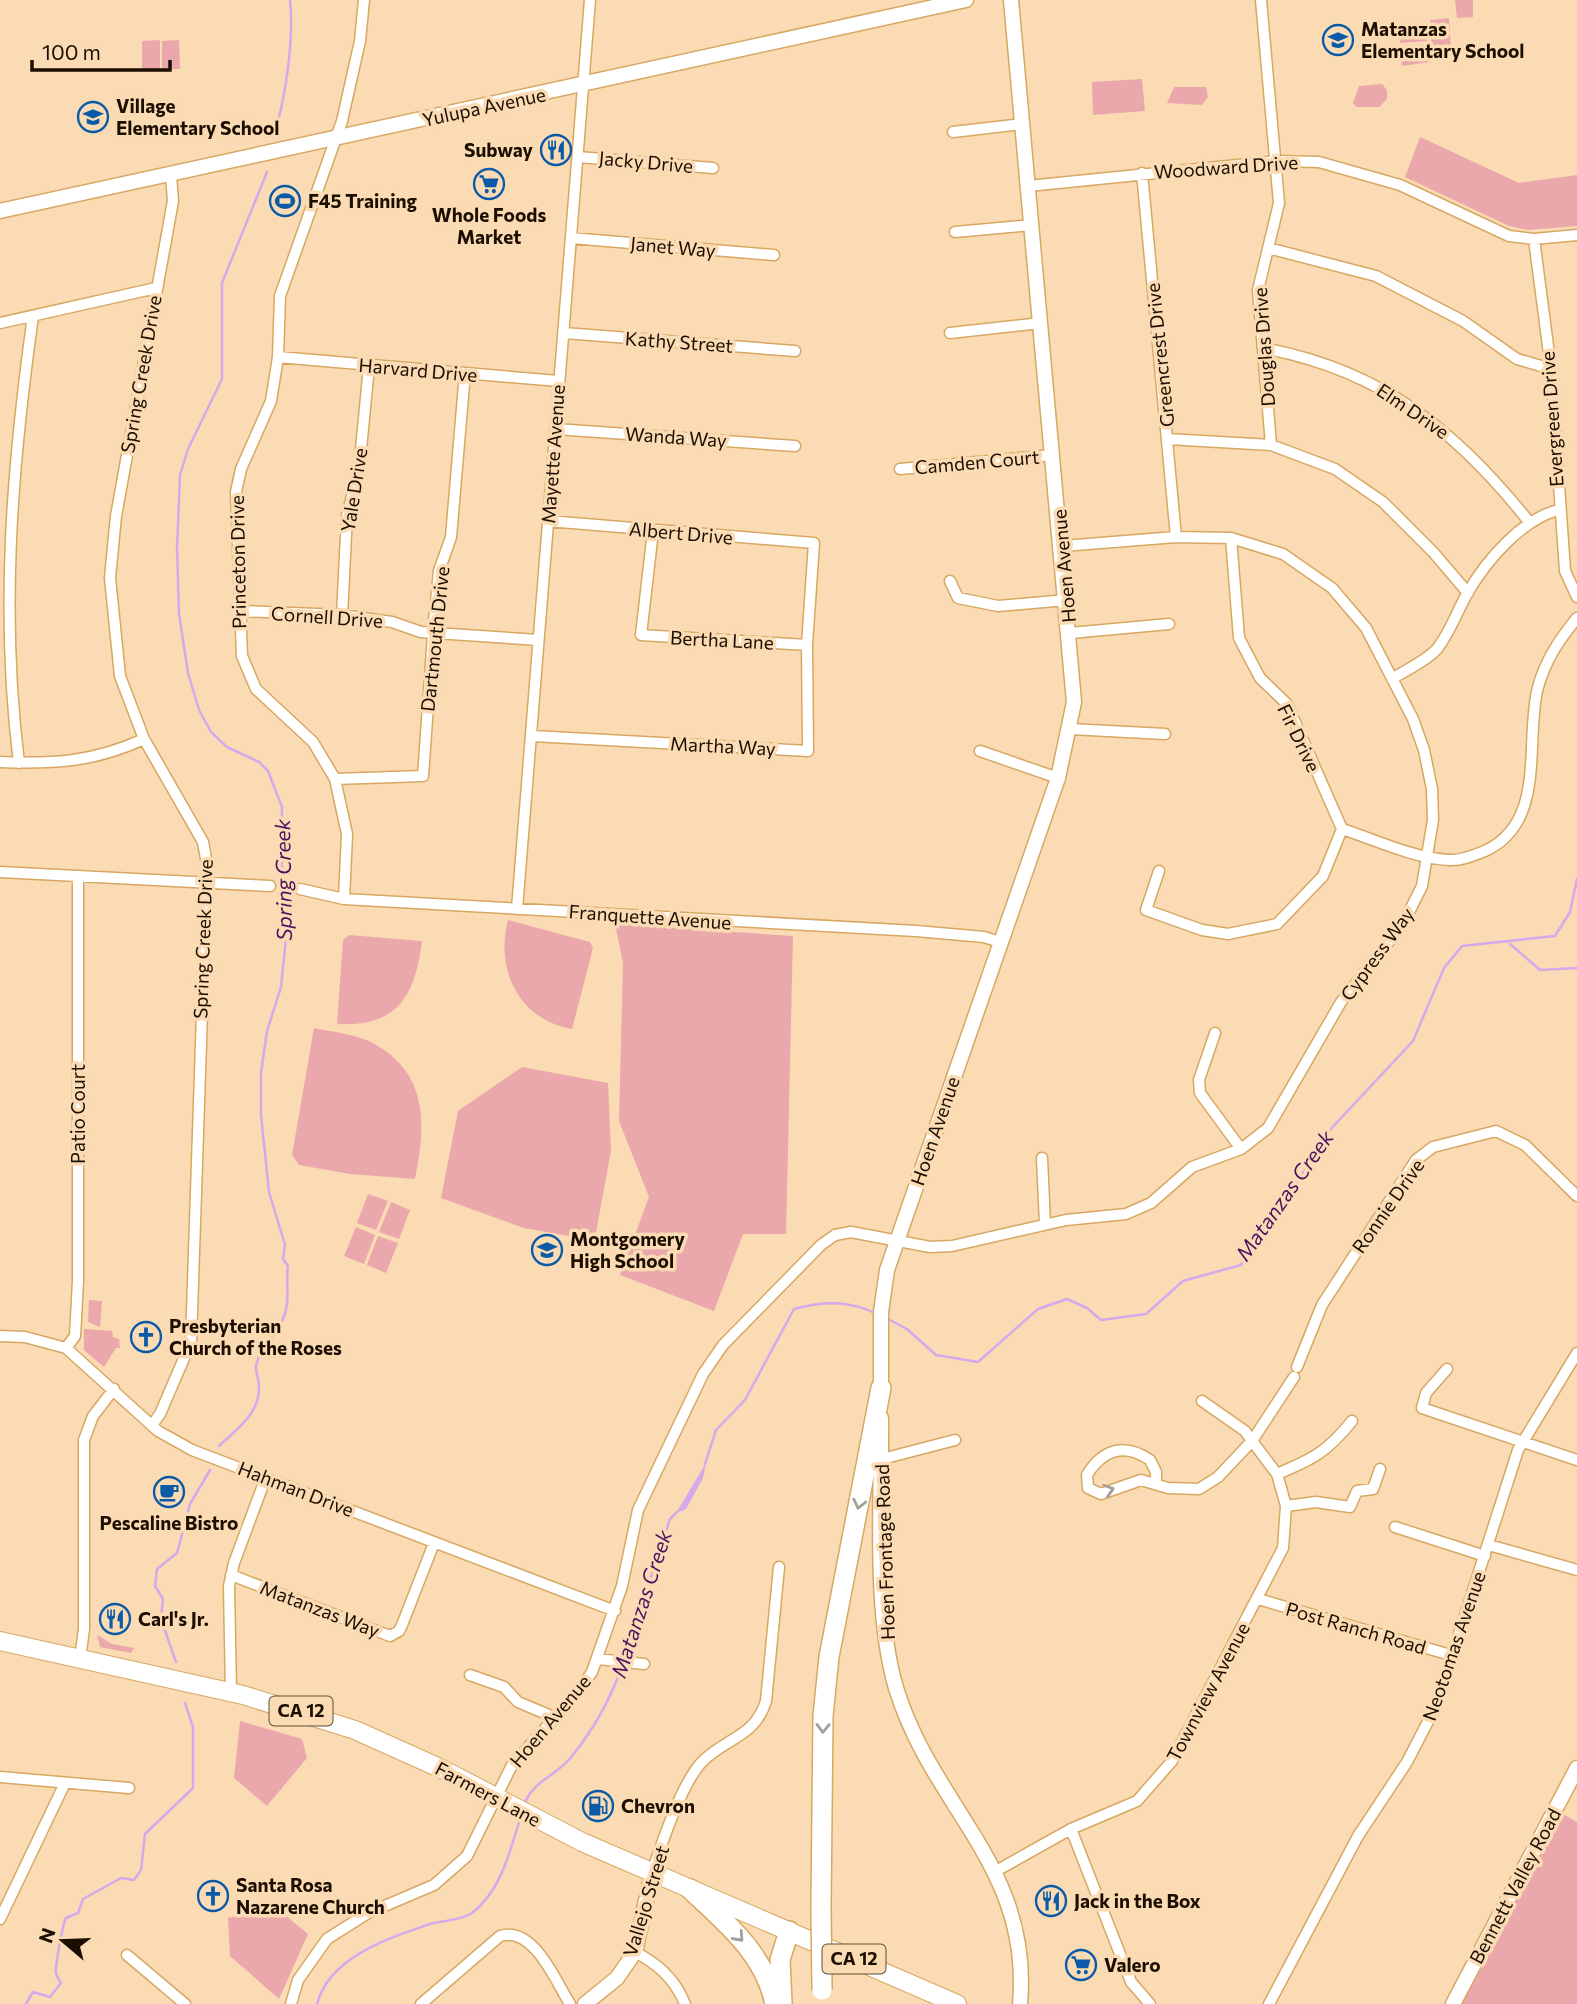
<svg xmlns="http://www.w3.org/2000/svg" width="1577" height="2004" font-family="Commissioner,sans-serif">
  <style>
    .green { fill: #eaa8ac }
    .water { fill: #d5a9eb }
    .lines { fill: none; stroke-linecap: round; stroke-linejoin: round }
    .stream { stroke: #d5a9eb; stroke-width: 2.5 }
    .minor-casing { stroke: #d8a762; stroke-width: 13 }
    .tertiary-casing { stroke: #d8a762; stroke-width: 17 }
    .primary-casing { stroke: #d8a762; stroke-width: 20 }
    .motorway-casing { stroke: #d8a762; stroke-width: 22 }
    .minor { stroke: #fff; stroke-width: 10 }
    .tertiary { stroke: #fff; stroke-width: 14 }
    .primary { stroke: #fff; stroke-width: 18 }
    .motorway { stroke: #fff; stroke-width: 19 }
    .motorway-bridge-casing { stroke: #d8a762; stroke-width: 22; stroke-linecap: butt }
    .motorway-bridge { stroke: #fff; stroke-width: 19 }
    .oneway { stroke: #a49f99 }
    .labels { text-anchor: middle; stroke-width: 7; stroke-linejoin: round; paint-order: stroke }
    .shield { fill: #fadbb3; stroke: #5f4c36; stroke-width: 2 }
    .shield-label { font-size: 18px; font-weight: bold; fill: #1c0e00 }
    .poi-label { font-size: 19px; font-weight: bold; fill: #1c0e00; stroke: #fadbb3; text-anchor: start }
    .street-label { font-size: 19px; fill: #1c0e00; stroke: #fadbb3 }
    .water-label { font-size: 21px; font-style: italic; fill: #4b1361; stroke: #fadbb3 }
  </style>
  <rect width="100%" height="100%" fill="#fadbb3"/>
  <path class="green" d="M1455,0h18v17l-16,1z
    M1449,18l2,32h-20l-1,-30z
    M1426,23l1,18 -27,2 -3,-16z
    M160,40v29h-18v-28z
    M179,40l1,29h-18v-28z
    M1427,44l3,18 -28,4 -3,-20z
    M1142,79l3,32 -52,4 -1,-33z
    M1382,84l5,6v9l-8,8h-22l-4,-4 6,-17z
    M1174,87h32l2,10 -6,8 -35,-2z
    M1420,137l99,46 58,-8v51l-49,4 -19,-4 -104,-49z
    M508,920l82,22 3,6 -21,81c-53,-9 -77,-59 -64,-109z
    M615,924l178,12 -7,298h-43l-29,77 -94,-36 29,-78 -30,-76 4,-158z
    M349,935l73,6c-7,56 -25,86 -85,83l6,-84z
    M314,1028c19,4 40,6 57,14 58,30 55,83 44,137l-65,-5 -51,-9 -7,-10z
    M522,1067l86,16 3,68 -15,81 -10,7 -62,-11 -83,-30 17,-87z
    M368,1194l20,7 -12,29 -19,-7z
    M391,1202l19,8 -11,29 -20,-7z
    M356,1227l19,8 -11,29 -20,-8z
    M378,1236l20,7 -12,30 -19,-8z
    M89,1300l13,1 -2,26 -12,-5z
    M84,1329l28,2 1,6 6,2 1,9h-4l-12,19 -20,-17z
    M97,1635l15,9 22,4 -3,5 -31,-6z
    M240,1721l62,18 5,19 -40,48 -33,-28z
    M1561,1813l16,9v182h-118z
    M258,1910h21l29,24 -29,65 -49,-43 -2,-38z"/>
  <path class="water" d="M706,1463l-3,15 -17,31 -10,4z"/>
  <g class="lines">
    <path class="stream" d="M273,137c13,-37 21,-99 17,-137
      M1510,944l30,26 37,-2
      M886,1318l21,11 29,26 42,7 60,-53 29,-10 20,9 14,12 45,-6 37,-33 58,-16 44,-62 43,-71 85,-91 31,-73 18,-22 93,-10 15,-24 7,-33
      M219,1446c18,-17 41,-32 40,-60 0,-7 -4,-15 -3,-21 4,-18 17,-27 25,-42 11,-21 4,-35 7,-57l-5,-7 2,-14 -16,-53 -8,-77v-42l6,-42 14,-44 5,-49 1,-38 -6,-40 1,-53 -14,-36 -9,-9 -32,-15 -16,-15 -12,-22 -11,-37 -9,-59 -2,-65 3,-74 8,-26 34,-70v-96l45,-111
      M705,1464l11,-34 29,-30 49,-91c28,-8 55,-9 83,5
      M624,1659l46,-140 7,-7
      M176,1662l-15,-43 2,-20 -8,-13 2,-17 20,-16 13,-49 20,-34
      M524,1806c7,-25 33,-30 48,-50 21,-26 39,-58 50,-90
      M26,2004l7,-12 17,5 11,-14c-2,-3 -4,-6 -5,-10 -1,-7 7,-50 10,-55l12,-5 5,-14 38,-21 13,2 7,-10 4,-36 48,-46v-61l-8,-24
      M317,2004c12,-47 72,-66 113,-80 12,-3 32,-4 42,-11 29,-22 38,-62 48,-94"/>
    <g class="minor-casing">
      <path id="minor" d="M1261,0l18,203 -21,87 13,155
        M953,132l70,-8
        M578,157l135,11
        M1142,173l34,364
        M1028,186l249,-25 42,1 81,23 109,51 25,3 43,-4
        M955,232l77,-7
        M571,238l203,17
        M1534,239l17,130 14,202 12,26
        M1268,248l108,28 87,45 54,38 34,10
        M0,323l156,-35
        M564,333l231,18
        M950,333l91,-10
        M1263,348c119,22 194,83 267,175
        M278,357l280,24
        M556,429l239,17
        M1168,439l103,6 64,24 48,33 50,50 35,41
        M900,469l153,-14
        M653,531l-12,104 166,10
        M950,581l8,17 40,8 69,-6
        M240,611l102,4 50,7 29,10 117,8
        M342,615l5,-100 12,-45 10,-104
        M1070,633l99,-9
        M1392,679c14,-9 34,-18 45,-30 14,-18 20,-38 31,-57 19,-32 53,-72 90,-82
        M1070,729l95,5
        M532,736l276,15 -1,-106 7,-102 -266,-22
        M980,751l78,27
        M0,762c54,2 94,0 144,-23
        M19,763c-19,-151 -7,-297 14,-447
        M335,779l88,-3 11,-155 5,-50 12,-34 14,-164
        M1342,829c34,11 71,29 107,31 12,1 26,-5 36,-9 63,-29 39,-111 53,-164 8,-28 21,-47 39,-69
        M1159,871l-13,39 56,20 26,4 49,-10 46,-48 19,-47 -55,-125 -27,-26 -21,-40 -8,-100
        M0,872l270,14
        M300,889l44,10 572,32 68,6 16,5
        M344,899l3,-65 -12,-55 -22,-37 -57,-53 -14,-33 -6,-164 5,-23 30,-68 7,-44 2,-61 62,-175 18,-80 4,-41
        M517,909l73,-909
        M1215,1033l-16,47 1,13 41,56
        M1042,1158l3,66
        M0,1336l25,1 41,11 92,83 34,19 423,161
        M66,1348l9,-12 3,-55v-405
        M1297,1367l25,-62 94,-145 17,-13 63,-16 29,14 52,51
        M1447,1369l-21,24 -4,15 155,52
        M152,1425l8,-11 31,-72 16,-478 -4,-22 -59,-103 -24,-63 -10,-98 6,-62 57,-315 -2,-25
        M882,1459l73,-19
        M1277,1474c36,-15 50,-22 75,-53
        M1156,1483v-11l-6,-12c-26,-18 -48,-10 -63,15l1,13 13,6 40,-14 27,8 31,1 19,-12 34,-36 -7,-10 -43,-30
        M1286,1506l30,-4 34,5 7,-16 16,-2 7,-20
        M1395,1527l90,29
        M1489,1545l88,25
        M231,1575l159,61 9,-5 3,-6 32,-82
        M1258,1599l196,57
        M80,1659l4,-30v-189l9,-24 21,-27
        M598,1659l46,5
        M470,1675l34,12 14,15 38,16
        M231,1692l-2,-106 5,-23 32,-86
        M0,1777l129,11
        M1071,1829l60,153 19,22
        M996,1871l75,-42 66,-28 35,-40 111,-213 3,-42 -5,-18 -4,-14 -25,-33 42,-64
        M652,1873c9,-28 30,-89 49,-110 23,-25 54,-25 65,-62l13,-134
        M0,1919l65,-136
        M635,1952c23,12 40,27 50,52
        M127,1955l58,49
        M291,2004l7,-24 29,-41 41,-26 66,-28 33,-29 45,-91 66,-73 14,-20 30,-86 16,-76 65,-136 20,-29 98,-100 14,-10 16,-3 79,15 22,-1 114,-26 60,-6 25,-11 41,-36 49,-18 27,-21 73,-126 62,-78 19,-38 11,-66 -1,-31 -8,-39 -11,-31 -47,-91 -34,-40 -49,-34 -52,-16 -55,-1 -113,9
        M421,2004l79,-68c34,-10 55,44 70,68
        M1269,2004l89,-168 49,-74 29,-56 82,-256 59,-97"/>
    </g>
    <g class="tertiary-casing">
      <path id="tertiary" d="M0,211l966,-211
        M881,1397v-85l6,-42 171,-492 16,-76 -63,-702
        M881,1418c1,82 -8,192 15,270 37,121 136,178 124,316
        M585,2004l32,-26 18,-26 17,-79
        M1453,2004l124,-236"/>
    </g>
    <g class="primary-casing">
      <path id="primary" d="M0,1641l243,54 112,35 87,39 140,73 375,162"/>
    </g>
    <g class="motorway-casing">
      <path id="motorway" d="M690,1889c36,34 75,65 85,115
        M821,1907l2,-191 6,-59 52,-269
        M782,2002l-2,-42 9,-29"/>
    </g>
    <use href="#minor" class="minor"/>
    <use href="#tertiary" class="tertiary"/>
    <use href="#primary" class="primary"/>
    <use href="#motorway" class="motorway"/>
    <g class="motorway-bridge-casing">
      <path id="motorway-bridge" d="M821,1907l1,83"/>
    </g>
    <use href="#motorway-bridge" class="motorway-bridge"/>
  </g>
  <defs><path id="oneway-chevron" d="M-2-3.5L2.5 0L-2 3.5" fill="none" stroke-width="1.6" stroke-linecap="round" stroke-linejoin="round" transform="scale(1.75)"/></defs>
  <g class="oneway">
    <use href="#oneway-chevron" transform="translate(1109 1490) rotate(-18)"/>
    <use href="#oneway-chevron" transform="translate(859 1504) rotate(103)"/>
    <use href="#oneway-chevron" transform="translate(823 1728) rotate(91)"/>
    <use href="#oneway-chevron" transform="translate(739 1937) rotate(48)"/>
  </g>
  <defs>
    <g id="school-ring" transform="scale(1.575)"><circle r="9.5" fill="#fadbb3" stroke="#0b5aa8" stroke-width="1.5"/><path d="M0-5L7-2L0 1L-7-2ZM-4 1L0 2.5L4 1V4Q0 6-4 4Z" fill="#0b5aa8"/></g>
    <g id="restaurant-ring" transform="scale(1.575)"><circle r="9.5" fill="#fadbb3" stroke="#0b5aa8" stroke-width="1.5"/><path d="M-5-6h1v4h1v-4h1v4h1v-4h1v5L-1.5 .5V6h-2V.5L-5-1ZM5-6V6H3V1.5H1.5Q1.5-4 5-6Z" fill="#0b5aa8"/></g>
    <g id="supermarket-ring" transform="scale(1.575)"><circle r="9.5" fill="#fadbb3" stroke="#0b5aa8" stroke-width="1.5"/><path d="M-6-5.5h2.5l.6 2H6L4.5 2H-2.5L-4.4-4H-6ZM-1.5 3.2a1.3 1.3 0 1 0 .1 0ZM3 3.2a1.3 1.3 0 1 0 .1 0Z" fill="#0b5aa8"/></g>
    <g id="stadium-ring" transform="scale(1.575)"><circle r="9.5" fill="#fadbb3" stroke="#0b5aa8" stroke-width="1.5"/><path d="M0-5a6.5 5 0 1 0 0 10a6.5 5 0 1 0 0-10ZM-3.5-1.8h7v3.6h-7Z" fill="#0b5aa8"/></g>
    <g id="church-ring" transform="scale(1.575)"><circle r="9.5" fill="#fadbb3" stroke="#0b5aa8" stroke-width="1.5"/><path d="M-1.2-6h2.4v3.5h3.3v2.4h-3.3V6h-2.4V-.1h-3.3v-2.4h3.3Z" fill="#0b5aa8"/></g>
    <g id="cafe-ring" transform="scale(1.575)"><circle r="9.5" fill="#fadbb3" stroke="#0b5aa8" stroke-width="1.5"/><path d="M-5.5-4.5H6V0H3Q3 3.5 0 3.5H-2.5Q-5.5 3.5-5.5 0ZM3-3.2v2h1.7v-2ZM-6 4.5H4V6H-6Z" fill="#0b5aa8"/></g>
    <g id="fuel-ring" transform="scale(1.575)"><circle r="9.5" fill="#fadbb3" stroke="#0b5aa8" stroke-width="1.5"/><path d="M-5.5-6h7V0h2V4h1.3V-2.5L3-4.5l.8-.8L6-3V5H2.5V1h-1V6h-7ZM-4.2-4.7v3.2H.2V-4.7Z" fill="#0b5aa8"/></g>
  </defs>
  <g fill-rule="evenodd">
    <use href="#school-ring" x="1338" y="40"/>
    <use href="#school-ring" x="93" y="117"/>
    <use href="#restaurant-ring" x="556" y="150"/>
    <use href="#supermarket-ring" x="489" y="184"/>
    <use href="#stadium-ring" x="285" y="201"/>
    <use href="#school-ring" x="547" y="1250"/>
    <use href="#church-ring" x="146" y="1337"/>
    <use href="#cafe-ring" x="169" y="1492"/>
    <use href="#restaurant-ring" x="115" y="1619"/>
    <use href="#fuel-ring" x="598" y="1806"/>
    <use href="#church-ring" x="213" y="1896"/>
    <use href="#restaurant-ring" x="1051" y="1901"/>
    <use href="#supermarket-ring" x="1081" y="1965"/>
  </g>
  <g class="labels">
    <g class="shield">
      <rect x="269.5" y="1696.5" width="63" height="29" rx="5"/>
      <rect x="822.5" y="1944.5" width="63" height="29" rx="5"/>
    </g>
    <g class="shield-label">
      <text x="301" y="1717">CA 12</text>
      <text x="854" y="1965">CA 12</text>
    </g>
    <g class="poi-label">
      <text x="1361" y="36">Matanzas<tspan x="1361" dy="22">Elementary School</tspan></text>
      <text x="116" y="113">Village<tspan x="116" dy="22">Elementary School</tspan></text>
      <text x="533" y="157" text-anchor="end">Subway</text>
      <text x="308" y="208">F45 Training</text>
      <text x="489" y="222" text-anchor="middle">Whole Foods<tspan x="489" dy="22">Market</tspan></text>
      <text x="570" y="1246">Montgomery<tspan x="570" dy="22">High School</tspan></text>
      <text x="169" y="1333">Presbyterian<tspan x="169" dy="22">Church of the Roses</tspan></text>
      <text x="169" y="1530" text-anchor="middle">Pescaline Bistro</text>
      <text x="138" y="1626">Carl's Jr.</text>
      <text x="621" y="1813">Chevron</text>
      <text x="236" y="1892">Santa Rosa<tspan x="236" dy="22">Nazarene Church</tspan></text>
      <text x="1074" y="1908">Jack in the Box</text>
      <text x="1104" y="1972">Valero</text>
    </g>
    <g class="street-label">
      <text transform="translate(484 107) rotate(-12)" y="7">Yulupa Avenue</text>
      <text transform="translate(646 162) rotate(5)" y="7">Jacky Drive</text>
      <text transform="translate(1226 167) rotate(-4)" y="7">Woodward Drive</text>
      <text transform="translate(673 247) rotate(5)" y="7">Janet Way</text>
      <text transform="translate(679 342) rotate(4)" y="7">Kathy Street</text>
      <text transform="translate(1264 347) rotate(-94)" y="7">Douglas Drive</text>
      <text transform="translate(1160 355) rotate(-96)" y="7">Greencrest Drive</text>
      <text transform="translate(418 370) rotate(5)" y="7">Harvard Drive</text>
      <text transform="translate(141 374) rotate(-80)" y="7">Spring Creek Drive</text>
      <text transform="translate(1413 411) rotate(34)" y="7">Elm Drive</text>
      <text transform="translate(1552 419) rotate(-94)" y="7">Evergreen Drive</text>
      <text transform="translate(676 437) rotate(4)" y="7">Wanda Way</text>
      <text transform="translate(553 454) rotate(-86)" y="7">Mayette Avenue</text>
      <text transform="translate(977 462) rotate(-5)" y="7">Camden Court</text>
      <text transform="translate(354 490) rotate(-81)" y="7">Yale Drive</text>
      <text transform="translate(681 533) rotate(5)" y="7">Albert Drive</text>
      <text transform="translate(238 562) rotate(-91)" y="7">Princeton Drive</text>
      <text transform="translate(1064 566) rotate(-95)" y="7">Hoen Avenue</text>
      <text transform="translate(327 617) rotate(4)" y="7">Cornell Drive</text>
      <text transform="translate(435 639) rotate(-84)" y="7">Dartmouth Drive</text>
      <text transform="translate(722 640) rotate(3)" y="7">Bertha Lane</text>
      <text transform="translate(1299 738) rotate(64)" y="7">Fir Drive</text>
      <text transform="translate(723 746) rotate(3)" y="7">Martha Way</text>
      <text transform="translate(650 917) rotate(4)" y="7">Franquette Avenue</text>
      <text transform="translate(203 939) rotate(-88)" y="7">Spring Creek Drive</text>
      <text transform="translate(1377 954) rotate(-54)" y="7">Cypress Way</text>
      <text transform="translate(78 1114) rotate(-90)" y="7">Patio Court</text>
      <text transform="translate(935 1131) rotate(-71)" y="7">Hoen Avenue</text>
      <text transform="translate(1388 1206) rotate(-55)" y="7">Ronnie Drive</text>
      <text transform="translate(296 1489) rotate(21)" y="7">Hahman Drive</text>
      <text transform="translate(885 1552) rotate(-92)" y="7">Hoen Frontage Road</text>
      <text transform="translate(320 1609) rotate(21)" y="7">Matanzas Way</text>
      <text transform="translate(1356 1628) rotate(16)" y="7">Post Ranch Road</text>
      <text transform="translate(1454 1646) rotate(-71)" y="7">Neotomas Avenue</text>
      <text transform="translate(1208 1692) rotate(-62)" y="7">Townview Avenue</text>
      <text transform="translate(550 1721) rotate(-50)" y="7">Hoen Avenue</text>
      <text transform="translate(488 1794) rotate(28)" y="7">Farmers Lane</text>
      <text transform="translate(1515 1886) rotate(-62)" y="7">Bennett Valley Road</text>
      <text transform="translate(646 1901) rotate(-73)" y="7">Vallejo Street</text>
    </g>
    <g class="water-label">
      <text transform="translate(284 880) rotate(-91)" y="7">Spring Creek</text>
      <text transform="translate(1285 1196) rotate(-55)" y="7">Matanzas Creek</text>
      <text transform="translate(642 1604) rotate(-72)" y="7">Matanzas Creek</text>
    </g>
  </g>
  <g transform="translate(63 1941) rotate(289)" stroke="#fadbb3" stroke-width="5" paint-order="stroke">
  <path d="M0-5L12 26L0 18L-12 26Z" fill="#1c0e00"/>
  <text y="-10" font-size="19" font-weight="bold" text-anchor="middle" fill="#1c0e00">N</text>
  </g>
  <path d="M32 60v10h138v-10" fill="none" stroke="#1c0e00" stroke-width="3.5"/>
  <text x="42" y="60" font-size="21" fill="#1c0e00" stroke="#fadbb3" stroke-width="5" paint-order="stroke">100 m</text>
</svg>
